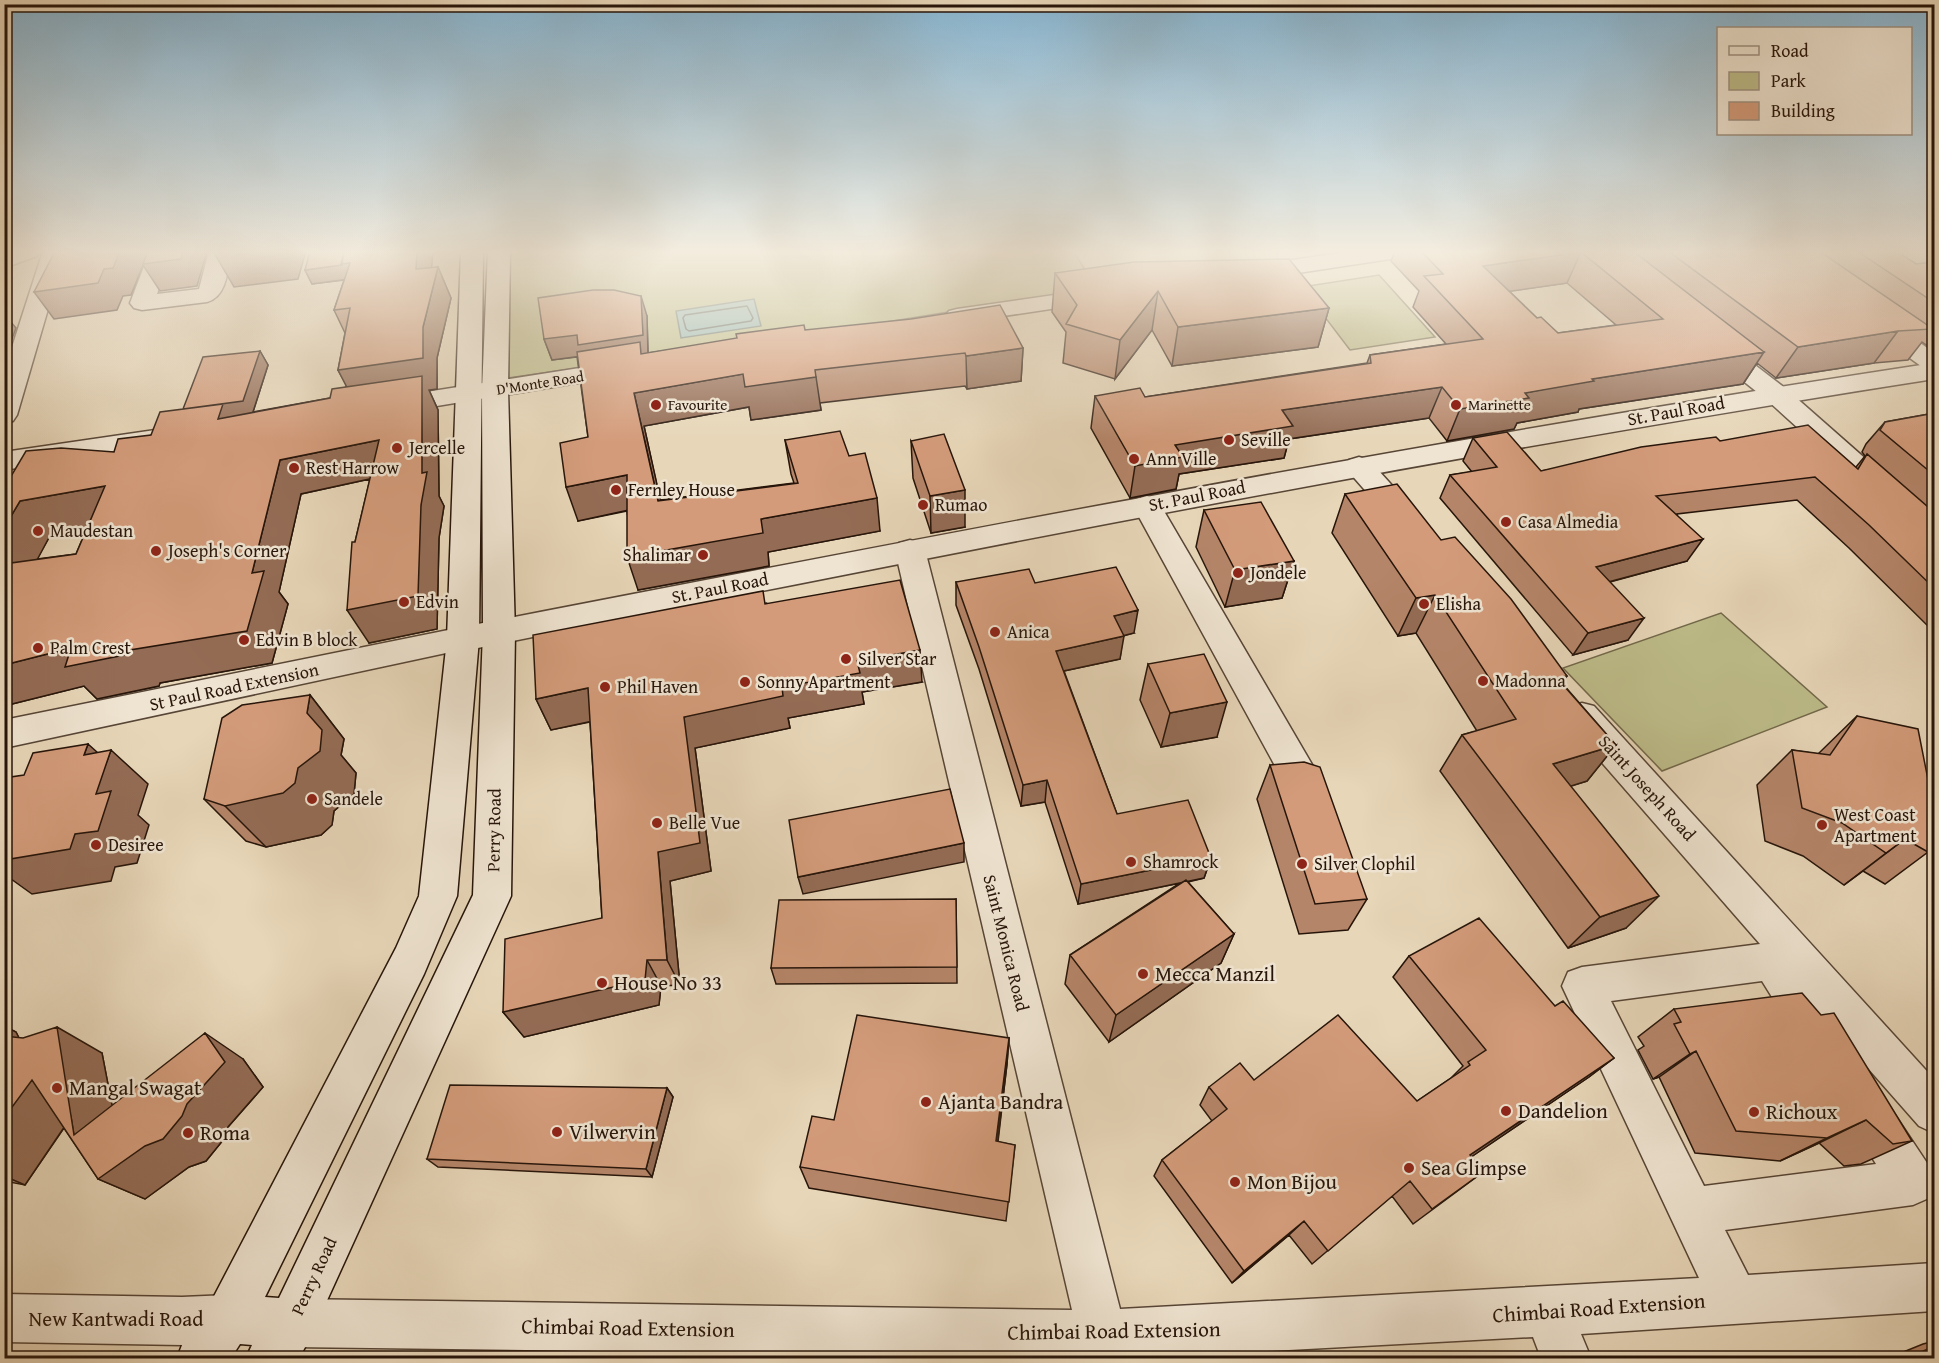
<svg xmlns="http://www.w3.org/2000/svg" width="1939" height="1363" font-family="'Gentium Book Plus',serif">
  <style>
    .green { fill: #bdbc89; stroke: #72684a; stroke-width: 1.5 }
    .water { fill: #97b8b4; stroke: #6a7770; stroke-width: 1.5 }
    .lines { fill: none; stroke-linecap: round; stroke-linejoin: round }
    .shore { stroke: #5f665f; stroke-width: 1.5 }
    .minor-casing { stroke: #574536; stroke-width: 3 }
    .tertiary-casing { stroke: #574536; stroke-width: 3 }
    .secondary-casing { stroke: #27150a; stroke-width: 3 }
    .minor { fill: #efe4d1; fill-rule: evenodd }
    .tertiary { fill: #efe4d1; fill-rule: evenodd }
    .secondary { fill: #efe4d1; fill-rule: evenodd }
    .wall { fill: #b58569; stroke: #27150a; stroke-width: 1.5; fill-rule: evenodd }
    .shaded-wall { fill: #946c55; stroke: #27150a; stroke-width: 1.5 }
    .building { fill: #d39b7a; stroke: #27150a; stroke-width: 1.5; fill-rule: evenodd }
    .poi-dot { fill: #8f2418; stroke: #efe4d1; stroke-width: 2 }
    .labels { text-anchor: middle; stroke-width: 5; stroke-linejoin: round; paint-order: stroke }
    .far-street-label { font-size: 15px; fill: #27150a; stroke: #efe4d1 }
    .far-poi-label { font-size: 15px; fill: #27150a; stroke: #efe4d1; text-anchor: start }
    .street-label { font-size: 18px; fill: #27150a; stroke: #efe4d1 }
    .poi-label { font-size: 18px; fill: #27150a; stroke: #efe4d1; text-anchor: start }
    .near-poi-label { font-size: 21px; fill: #27150a; stroke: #efe4d1; text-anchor: start }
    .near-street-label { font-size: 21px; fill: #27150a; stroke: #efe4d1 }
  </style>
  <rect width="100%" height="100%" fill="#e7d6b8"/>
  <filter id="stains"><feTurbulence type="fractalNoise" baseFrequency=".00333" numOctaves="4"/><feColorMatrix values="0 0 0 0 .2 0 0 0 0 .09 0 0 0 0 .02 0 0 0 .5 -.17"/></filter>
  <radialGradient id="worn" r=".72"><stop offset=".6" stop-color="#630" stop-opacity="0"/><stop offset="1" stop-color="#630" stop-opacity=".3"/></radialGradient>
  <path class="green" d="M507,251h566l24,37 -297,48 -299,43z
    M1379,275l56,62 -85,13 -48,-63z
    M1721,613l106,94 -165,64 -99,-103z"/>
  <path class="water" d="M754,299l7,27 -80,12 -5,-27z"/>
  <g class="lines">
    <path class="shore" d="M747,306l6,12 -2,3 -62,10 -3,-2 -3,-11 2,-3z"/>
    <g class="minor-casing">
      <path id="minor" d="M10,251h30l-3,5 -33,12v-15z
        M43,251h22l-48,164 -4,6 -9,2v-51z
        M150,251h22l-15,43 42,-5 10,-38h22c-3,18 -4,46 -24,51l-65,8 -8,-2 -4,-5z
        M1354,251h54l-3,5 -8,2 -146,22 -8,-2 -3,-5 3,-5 8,-2z
        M1096,289l8,2 4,5 -4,5 -147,22 -8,-2 -4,-5 4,-5 8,-2z
        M1880,318l9,2 45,33v18l-9,-2 -54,-39 -3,-5 3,-5z
        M1716,340l9,2 60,46 149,131v26l-10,-3 -157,-142 -60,-48 -3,-5 3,-5z
        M624,361l9,3 4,5 -4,5 -245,40 -9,-2 -4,-6 4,-6 9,-2z
        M162,429l10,3 3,6 -3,6 -168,26v-18z
        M1359,457l10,3 49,54 5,7 -5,7 -10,3 -10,-3 -49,-56 -4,-6 4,-6z
        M1147,496l10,3 4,7 156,267 5,11 -5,11 -13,4 -13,-4 -158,-289 4,-7z
        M910,540l11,3 4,7 195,759 579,-31 -137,-292 6,-14 14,-5 178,-23 -190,-218 -5,-10 5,-10 12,-3 12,3 340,373v54l-15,-7 -81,-92 -5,13 -15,7 -15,-7 -41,-66 -151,20 93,185 172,-22 -23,-37 -7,-15 7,-15 15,-7 15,7 46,69 5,19 -5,13 -16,7 -188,25 23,45 186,-12v48l-353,23 10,24h-50l-8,-21 -397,21 -844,-11 -17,-7 -7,-17 7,-17 17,-7 780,11 -177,-760 4,-7z
        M463,627l11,4 5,8 -5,8 -470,101v-28z
        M4,1294l178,3 46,-2 17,7 7,17 -7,17 -17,7 -46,2 -178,-3z"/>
    </g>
    <g class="tertiary-casing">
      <path id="tertiary" d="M1934,363v16c-493,77 -982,173 -1471,272l-11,-4 -5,-8 5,-8 11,-4c489,-95 978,-189 1471,-264z"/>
    </g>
    <g class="secondary-casing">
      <path id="secondary" d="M461,251h22l-4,388 -22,257 -33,78 -159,323 14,1 194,-403 10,-263 -1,-242 6,-139h22l-2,139 7,242 -4,264 -202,444 -10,18h-53l6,-13 -12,-1 -9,14h-54l7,-18 27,-38 185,-354 23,-52 28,-257z"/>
    </g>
    <use href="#minor" class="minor"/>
    <use href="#tertiary" class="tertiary"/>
    <use href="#secondary" class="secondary"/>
  </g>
  <path class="wall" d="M433,251l-2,17 7,-1 13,31 -14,60v31l-8,1 9,20 1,86 5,10 -5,32 -2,91 -68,14 -14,-101 15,-63 -69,15 -22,98 9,12 -16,59 -112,20 -1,3 -62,13 -13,-13 -80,20v-228l110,-26 37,-17 109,-84 8,14 -15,47 77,-14 17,-12 -9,-16 7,-37 -11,-23 10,-30 -32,4 -7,-14zM87,528l-11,26 -39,5 14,-25z
    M1395,251h501l20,13 19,-2v89l-13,-9 -14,18 -34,3 -98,15 -19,-15 -14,21 -164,25 -1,3 -61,11 -3,6 -67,12 -18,-23 -140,21 -5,19 -105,16 -3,15 -46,9 -39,-70 4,-32 50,1 222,-34 3,-8 76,-11 -33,-37 6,-16 -28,-30zM1567,283l49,42 -58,8 -21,-15 -28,-27z
    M1055,273l274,35 -11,39 -146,19 -20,-36 -37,49 -52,-16 3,-31 -14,-20z
    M647,316l1,37 157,-23 218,18 -2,33 -54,8 -2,-3 -145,17 1,7 -70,10 -2,-13 -105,19 16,74 134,-17 -3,-9 -6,-34 64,16 31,75 -112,21 1,14 -131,24 -11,-79 -49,10 10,-84 -11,-80 -25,3 -8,-21z
    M1935,413v220l-86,-85 -52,-48 -120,14 10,47 -77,21 18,58 -55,15 -133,-157 10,-23 22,-3 -9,-11 10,-23 68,33 179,-30 136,26 9,-11 -3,-4 4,-8 19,-22z
    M911,441l54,86 -34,6 -18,-55z
    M1345,494l96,46 126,136 -5,7 54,62 -29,36 -17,5 56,142 -58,20 -128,-177 22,-36 15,-4 -61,-98 -18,3 -66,-103z
    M1204,510l90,51 -12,37 -57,9 -29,-60z
    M956,582l79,1 99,50 -11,3 -3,23 -56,12 53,143 94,44 -7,20 -16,4 46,52 -13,29 -112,79 -44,-58 5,-29 110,-72 -102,21 -33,-102 -24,4 -42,-137 -23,-64z
    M766,603l156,79 -60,10 2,12 -76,14 2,10 -95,20 16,123 -41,10 10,104 -19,1 -2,19 -135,32 -21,-25 99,-94 -12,-196 -39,8 -15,-31z
    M1148,664l69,73 -56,10 -21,-47z
    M310,695l34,44 -3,16 15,18 -2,21 -20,17 -2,14 -11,10 -55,12 -20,-6 -42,-42z
    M1857,716l71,136 -43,32 -22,-13 -19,14 -41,-29 -38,-15 -8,-56 35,-35 26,4z
    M1270,765l97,134 -19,31 -49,4 -42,-135z
    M956,899l1,84 -181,1 -5,-16z
    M1409,956l146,50 59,52 -25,19 -118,80 12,15 -70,52 -21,-28 -80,68 -23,-29 -57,48 -78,-107 8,-16 50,-39 -12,-16 9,-18 45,-7 163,21 34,-23 12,-12 -70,-89z
    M1674,1009l238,132 -51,23 -17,2 -25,-23 -39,18 -85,-8 -36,-76 -6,2 -15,-29 6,-4 -6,-9z
    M4,1026l12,6 3,6 83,15 10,53 131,-47 20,28 -35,40 -4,12 -18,22 -17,6 -44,32 -47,-20 -34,-51 -39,57 -21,-4z
    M1009,1038l-2,26 -9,78 17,3 -9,76 -197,-33 -9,-21 34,-47z
    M667,1088l6,9 -21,80 -214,-10 -11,-8z
    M1935,1341v18h-49l37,-15z"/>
  <path class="shaded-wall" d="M120,251h87l-10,35 -37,5 -17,-26 -12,30 -8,1 -6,14 -63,9 -20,-27 70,-23z
    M213,251h93l-8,28 -64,8z
    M351,251l-2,28 -37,5 -7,-14 36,-6z
    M417,251h16l-4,49 -13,-31z
    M1581,252l-14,31 -96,14 12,-31z
    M438,267l13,31 -14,60v31l-8,1 9,20 1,86 5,10 -5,32 -2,91 -68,14 -22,-33 74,-105 -67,-104 -16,-31 85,-43z
    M1158,291l-6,39 -37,49 5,-39z
    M641,296l6,20 1,39 -66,1 -30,4 -8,-21z
    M1329,308l-11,39 -146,19 6,-39z
    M4,314l12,14 -4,11 -8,6z
    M1898,331l-24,32 -98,15 22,-31z
    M1023,348l-2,33 -54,8 -1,-33z
    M260,351l8,14 -16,50 -59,8z
    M1764,352l-21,32 -164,25 -1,3 -61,11 -3,6 -67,12 13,-32 65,-16 67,-14z
    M743,374l73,3 5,33 -70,10 -2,-13 -105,19 24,108 -10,-33 -24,-108z
    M1442,387l-13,31 -140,21 -5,19 -105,16 -3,15 -46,9 5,-32 40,-21 107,-35z
    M379,440l18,33 -96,21 -22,98 9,12 -16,59 -112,20 -1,3 -62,13 -13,-13 -80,20v-41l67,-17 59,2 122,-77 28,-113z
    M627,475l11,33 -60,13 -12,-34z
    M105,486l27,34 -81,14 -36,67 -11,-10v-63l16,-27z
    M965,490v37l-34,6 -1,-37z
    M877,498l3,33 -112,21 1,14 -131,24 -11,-33 134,-38z
    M1703,539l-16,22 -105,28 14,-22z
    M1294,561l-12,37 -57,9 10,-37z
    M1435,595l-19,38 -18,3 18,-38z
    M1138,610l-4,23 -24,6 4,-23z
    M1644,618l-16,22 -55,15 15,-22z
    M1124,636l-4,23 -66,14 2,-22z
    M920,650l2,32 -60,10 2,12 -76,14 2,10 -95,20 16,123 -41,10 10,104 -13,-25 -9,-108 26,-135 98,-30 75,-26z
    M588,688l14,31 -51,11 -15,-31z
    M310,695l34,44 -3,16 15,18 -2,21 -20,17 -2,14 -11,10 -55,12 -41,-41 82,-93z
    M1227,702l-10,35 -56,10 9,-34z
    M88,744l19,17 4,-11 37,34 -10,31 11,10 -12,38 -22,4 -4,14 -79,13 -21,-15 -7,1v-31l71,-15 21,-40 -12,-39z
    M1616,745l-29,36 -60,19 26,-36z
    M1047,780l-2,22 -24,4 2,-21z
    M1905,839l-42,32 -19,14 42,-32z
    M964,843v19l-161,32 -5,-17z
    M1211,858l-7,20 -126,26 3,-20z
    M1659,896l-33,32 -58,20 32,-31z
    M1234,934l-13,29 -112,79 7,-27z
    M647,960l14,26 -2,19 -135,32 -21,-25z
    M4,1026l12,6 13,26 -25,-13z
    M57,1027l45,26 20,104 -48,-22 -3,-18 -46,68 -21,-9v-58z
    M205,1033l38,26 20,28 -35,40 -4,12 -18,22 -17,6 -44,32 -47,-20z
    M1009,1038l-2,26 -12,99 1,-22z
    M1696,1051l-37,26 -6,2 37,-25z
    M1614,1058l-25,19 -140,95 21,-17z
    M667,1088l6,9 -21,80 -6,-8z
    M1866,1120l-47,23 -39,18 47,-23z
    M1304,1221l-15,14 -57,48 12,-12z"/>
  <path class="building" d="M55,251h65l-7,17 -9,1 -6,14 -64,9z
    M148,251h35l-2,8 -38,5z
    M310,251h34l-2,14 -37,5z
    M344,251h73l-1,18 22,-2 -15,60v31l-85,12 12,-62 -16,2 16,-47 -9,1z
    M1421,251h212l131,101 -172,27 2,2 -69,12 4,5 -69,11 -18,-22 -160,23 11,16 -118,19 8,12 -48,9 -40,-70 45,-8 5,9 226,-34 -1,-8 113,-16 -59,-63 19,-2zM1581,252l82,67 -105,14 -17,-16 -4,1 -54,-52z
    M1668,251h151l114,78 -35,2 -100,16z
    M1857,251h39l20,13 19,-2v41z
    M1289,259l40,49 -151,19 -20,-36 -38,49 -54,-16 11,-19 -22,-32 79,-11z
    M593,290h21l27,6 2,39 -65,10 -1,-10 -33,4 -6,-41z
    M1000,305l23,43 -57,8 -1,-3 -150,17 1,7 -71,10 -2,-13 -109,19 24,108 140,-18 -13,-43 55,-9 9,25 16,-3 12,45 -116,21 2,14 -136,24v-82l-61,12 -6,-44 28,-6 -11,-85 63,-10 1,12 96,-16 -1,-4 68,-9 1,5 106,-11z
    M260,351l-17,50 -60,8 20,-52z
    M422,376v97l5,-1 -6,33 -3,91 -71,14 5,-68h3l24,-102 -99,20 -28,113 12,-2 -17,60 -117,19 -1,4 -64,13 6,-19 -67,17v-101l72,-10 29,-68 -85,15 -16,27v-50h6l16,-27 35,-3 53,4 4,-13 33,-4 9,-23 63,-8 -5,15 112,-21 2,-9z
    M1935,413v63l-55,-46 5,-8z
    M1808,425l50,44 9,-15 68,59v76l-66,-64 -54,-48 -159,19 47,43 -107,28 48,51 -56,15 -138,-158 47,-8 -24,-29 34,-6 34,39 100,-24 75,-10 4,4z
    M944,434l21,56 -35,6 -19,-55z
    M1397,484l44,56 14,-3 56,62 56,77 -10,2 59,67 -63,19 106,132 -59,21 -138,-182 54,-16 -81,-124 -19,3 -71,-104z
    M1261,502l33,59 -59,9 -31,-60z
    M1116,567l22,43 -24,6 10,20 -68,15 61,163 71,-14 23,58 -130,26 -34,-104 -24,5 -44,-138 -23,-65 73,-13 6,14z
    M900,580l20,70 -63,11 3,12 -78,14 1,9 -99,21 16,126 -42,9 9,108h-20l-2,20 -142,32 2,-73 97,-21 -14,-230 -52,11 -3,-64 230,-44 2,13z
    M1204,654l23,48 -57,11 -22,-49z
    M310,695l-3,18 15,17 -2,21 -22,17 -3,15 -12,10 -58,13 -21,-7 18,-81 20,-13z
    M1857,716l61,13 14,71 3,3v43l-7,6 -23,-13 -19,14 -44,-30 -40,-15 -10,-58 38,5z
    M88,744l-4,11 27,-5 -15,44 15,-3 -13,40 -23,3 -5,15 -66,11v-82l20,-3 9,-22z
    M1304,762l16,5 47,132 -52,5 -45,-139z
    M950,789l14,54 -166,34 -9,-57z
    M1186,880l48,54 -118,81 -46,-60z
    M956,899l1,68 -186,1 8,-68z
    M1479,918l76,88 8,-5 51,57 -144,97 13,17 -51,37 -22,-28 -82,70 -24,-30 -60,50 -82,-111 65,-51 -18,-22 31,-24 14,17 84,-65 79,86 53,-36 -2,-3 18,-12 -77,-94z
    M1802,993l19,22 13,-2 78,128 -19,3 -27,-24 -39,18 -91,-7 -40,-80 -6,3 -16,-30 7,-2 -7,-13z
    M857,1015l152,23 -13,103 19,4 -6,57 -209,-35 12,-51 22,4z
    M57,1027l17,108 131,-102 20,29 -38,42 -5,12 -19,23 -18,7 -47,33 -66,-99 -28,38v-82l19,2z
    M450,1085l217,3 -21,81 -219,-10z
    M1935,1346v13h-30z"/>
  <linearGradient id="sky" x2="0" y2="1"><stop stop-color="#87b6d3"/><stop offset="0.57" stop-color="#f4eddf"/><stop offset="1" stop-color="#f4eddf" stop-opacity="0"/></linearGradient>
  <rect width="1939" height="442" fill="url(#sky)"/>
  <g class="poi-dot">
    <circle cx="656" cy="405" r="6"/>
    <circle cx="1456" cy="405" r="6"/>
    <circle cx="1229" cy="440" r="6"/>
    <circle cx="397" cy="448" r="6"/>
    <circle cx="1134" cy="459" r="6"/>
    <circle cx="294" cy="468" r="6"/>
    <circle cx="616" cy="490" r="6"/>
    <circle cx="923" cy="505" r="6"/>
    <circle cx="1506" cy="522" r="6"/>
    <circle cx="38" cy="531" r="6"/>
    <circle cx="156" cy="551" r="6"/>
    <circle cx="703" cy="555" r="6"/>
    <circle cx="1238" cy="573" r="6"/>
    <circle cx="404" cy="602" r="6"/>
    <circle cx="1424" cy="604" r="6"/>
    <circle cx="995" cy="632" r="6"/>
    <circle cx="244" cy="640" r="6"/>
    <circle cx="38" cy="648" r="6"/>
    <circle cx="846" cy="659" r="6"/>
    <circle cx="1483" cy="681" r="6"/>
    <circle cx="745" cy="682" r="6"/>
    <circle cx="605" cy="687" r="6"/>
    <circle cx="312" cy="799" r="6"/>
    <circle cx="657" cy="823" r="6"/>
    <circle cx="1822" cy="825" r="6"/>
    <circle cx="96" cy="845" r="6"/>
    <circle cx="1131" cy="862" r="6"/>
    <circle cx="1302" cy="864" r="6"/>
    <circle cx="1143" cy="974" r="6"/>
    <circle cx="602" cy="983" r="6"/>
    <circle cx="57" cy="1088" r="6"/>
    <circle cx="926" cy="1102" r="6"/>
    <circle cx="1506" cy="1111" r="6"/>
    <circle cx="1754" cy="1112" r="6"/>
    <circle cx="557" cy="1132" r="6"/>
    <circle cx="188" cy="1133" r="6"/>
    <circle cx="1409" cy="1168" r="6"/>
    <circle cx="1235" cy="1182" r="6"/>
  </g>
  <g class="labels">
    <g class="far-street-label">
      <text transform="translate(540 383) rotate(-9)" y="5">D'Monte Road</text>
    </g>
    <g class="far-poi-label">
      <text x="668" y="410">Favourite</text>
      <text x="1468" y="410">Marinette</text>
    </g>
    <g class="street-label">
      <text transform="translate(1676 411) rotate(-10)" y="6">St. Paul Road</text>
      <text transform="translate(1197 496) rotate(-11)" y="6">St. Paul Road</text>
      <text transform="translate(720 588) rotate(-11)" y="6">St. Paul Road</text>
      <text transform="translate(234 687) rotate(-12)" y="6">St Paul Road Extension</text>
      <text transform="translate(1647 788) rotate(48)" y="6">Saint Joseph Road</text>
      <text transform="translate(494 830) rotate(-89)" y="6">Perry Road</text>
      <text transform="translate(1006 943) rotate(76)" y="6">Saint Monica Road</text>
      <text transform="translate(314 1276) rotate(-65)" y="6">Perry Road</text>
    </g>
    <g class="poi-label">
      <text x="1241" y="446">Seville</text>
      <text x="409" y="454">Jercelle</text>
      <text x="1146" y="465">Ann Ville</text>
      <text x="306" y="474">Rest Harrow</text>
      <text x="628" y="496">Fernley House</text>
      <text x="935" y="511">Rumao</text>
      <text x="1518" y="528">Casa Almedia</text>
      <text x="50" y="537">Maudestan</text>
      <text x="168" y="557">Joseph's Corner</text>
      <text x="691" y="561" text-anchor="end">Shalimar</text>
      <text x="1250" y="579">Jondele</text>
      <text x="416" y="608">Edvin</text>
      <text x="1436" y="610">Elisha</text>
      <text x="1007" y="638">Anica</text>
      <text x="256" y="646">Edvin B block</text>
      <text x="50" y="654">Palm Crest</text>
      <text x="858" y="665">Silver Star</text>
      <text x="1495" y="687">Madonna</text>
      <text x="757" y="688">Sonny Apartment</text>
      <text x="617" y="693">Phil Haven</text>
      <text x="324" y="805">Sandele</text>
      <text x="1834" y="821">West Coast<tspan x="1834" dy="21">Apartment</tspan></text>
      <text x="669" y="829">Belle Vue</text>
      <text x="108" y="851">Desiree</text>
      <text x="1143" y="868">Shamrock</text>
      <text x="1314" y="870">Silver Clophil</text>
    </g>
    <g class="near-poi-label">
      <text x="1155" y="981">Mecca Manzil</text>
      <text x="614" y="990">House No 33</text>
      <text x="69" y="1095">Mangal Swagat</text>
      <text x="938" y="1109">Ajanta Bandra</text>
      <text x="1518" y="1118">Dandelion</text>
      <text x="1766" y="1119">Richoux</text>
      <text x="569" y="1139">Vilwervin</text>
      <text x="200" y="1140">Roma</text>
      <text x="1421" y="1175">Sea Glimpse</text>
      <text x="1247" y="1189">Mon Bijou</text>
    </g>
    <g class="near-street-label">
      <text transform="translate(1599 1308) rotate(-4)" y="7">Chimbai Road Extension</text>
      <text x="116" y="1326">New Kantwadi Road</text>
      <text transform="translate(628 1328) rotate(1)" y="7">Chimbai Road Extension</text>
      <text transform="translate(1114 1331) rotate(-1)" y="7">Chimbai Road Extension</text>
    </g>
  </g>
  <rect width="1939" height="1363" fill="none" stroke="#e7d6b8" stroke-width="24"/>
  <rect x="6" y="6" width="1927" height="1351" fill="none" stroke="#27150a" stroke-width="3"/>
  <rect x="12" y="12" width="1915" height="1339" fill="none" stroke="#27150a" stroke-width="1.5"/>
  <rect x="1717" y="27" width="195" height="108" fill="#efe4d1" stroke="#9f9181" stroke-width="1.5"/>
  <rect x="1729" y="46" width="30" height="9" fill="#efe4d1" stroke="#9f9181" stroke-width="1.5"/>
  <text x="1771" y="57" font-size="18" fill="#27150a">Road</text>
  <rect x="1729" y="72" width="30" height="18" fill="#bdbc89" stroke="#9f9181" stroke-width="1.5"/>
  <text x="1771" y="87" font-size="18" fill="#27150a">Park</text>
  <rect x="1729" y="102" width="30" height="18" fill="#d39b7a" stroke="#9f9181" stroke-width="1.5"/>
  <text x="1771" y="117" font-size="18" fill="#27150a">Building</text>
  <rect width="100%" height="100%" filter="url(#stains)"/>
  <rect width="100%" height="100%" fill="url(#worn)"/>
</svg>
